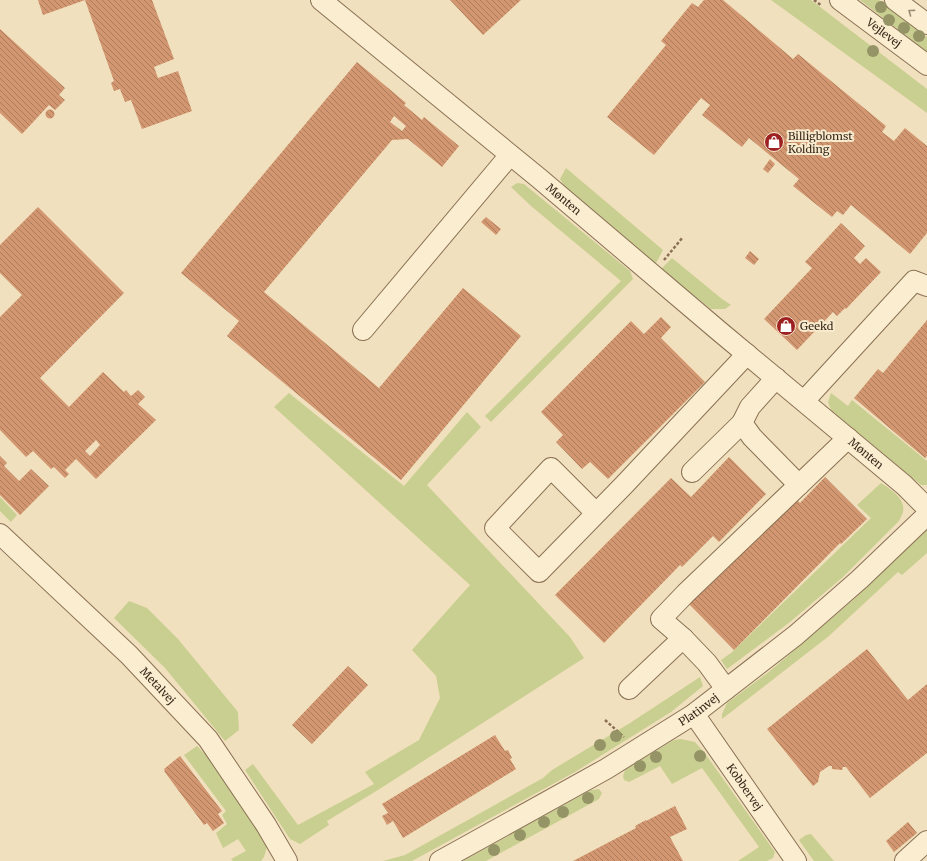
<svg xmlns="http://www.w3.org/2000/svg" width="927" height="861" font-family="Merriweather,serif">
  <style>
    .grass { fill: #c9cf90 }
    .building { fill: url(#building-back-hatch); fill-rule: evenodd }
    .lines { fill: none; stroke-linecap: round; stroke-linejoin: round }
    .minor-casing { stroke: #8a7055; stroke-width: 22 }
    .path { stroke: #8a7055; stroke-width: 2.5; stroke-dasharray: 3 2; stroke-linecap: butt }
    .minor { stroke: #fbeed0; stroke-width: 20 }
    .tree { fill: #959467 }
    .oneway { stroke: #9a8b76 }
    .labels { text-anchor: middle; stroke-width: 4; stroke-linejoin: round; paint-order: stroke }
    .street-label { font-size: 11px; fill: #38281b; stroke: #f8ebcd }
    .poi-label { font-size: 11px; fill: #38281b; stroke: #f8ebcd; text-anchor: start }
  </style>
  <defs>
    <pattern id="building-back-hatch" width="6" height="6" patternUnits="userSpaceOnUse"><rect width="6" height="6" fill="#d29770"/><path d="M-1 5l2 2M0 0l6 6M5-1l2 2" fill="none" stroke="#ab7b5b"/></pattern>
  </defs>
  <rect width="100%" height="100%" fill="#f1e0bd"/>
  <path class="grass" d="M771,0h40l116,89v24z
    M860,0h19l48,37v15z
    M566,168l97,82 -8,15 -90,-77 -5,-9z
    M517,183l7,1 106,87 3,8 -142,143 -6,-6 136,-135 -90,-75 -20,-19z
    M672,258l50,41 9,6 -6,4h-14l-50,-40z
    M289,393l115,93 63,-74 14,15 -54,58 143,152 14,21 -206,132 -51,31 2,4 -29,19 -10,-5 -45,-69 8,-6 45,61 76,-41 -9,-12 54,-32 21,-42 -4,-22 -24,-26 58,-65 -196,-178z
    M831,393l17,13 4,-6 75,61v24h-6l-90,-75 -3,-8z
    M881,483c9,6 25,15 22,29 -1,3 -3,7 -4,9l-56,56 -53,45 -63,47 -6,-9 10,-7 140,-135 -14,-13z
    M0,497l17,18 -6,7 -11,-11z
    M927,530v23l-25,22 -4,-3 -69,64 -107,83v-5l5,-11 43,-32 82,-70z
    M129,601l18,7 31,31 60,73 1,18 -14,11 -60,-73 -51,-50z
    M700,677l3,9 -32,26 -96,60 -163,89h-29l22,-6 138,-77 9,-8 78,-47z
    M681,739l14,3 9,10 71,100 -2,6 -6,3h-29l21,-14 -57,-79 -30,16 -12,-18 -31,16 -5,-2 -1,-4 2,-6 49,-30z
    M197,746l17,17 35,53 18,31 -3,10 -3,4h-28l-2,-2 15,-8 -8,-12 -15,9 -7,-15 11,-9 -5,-9 4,-4 -42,-56z
    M599,789l3,4 -3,6 -113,62h-23l128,-71z
    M811,834l23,27h-20l-15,-21 7,-5z"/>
  <path class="building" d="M38,0h114l22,59 -20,8 4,11 20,-7 14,40 -50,18 -11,-29 -6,2 -5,-13 -6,2 -3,-8 3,-2 -29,-81 -42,15z
    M450,0h71l-38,35z
    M704,0h19l70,59 5,-5 88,72 -4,6 12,9 11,-13 22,18v87l-17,21 -59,-49 -8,10 -6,-4 -5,6 -39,-31 6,-7 -50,-41 -7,9 -40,-32 8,-10 -9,-7 -47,57 -47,-38 59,-72 -5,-4 31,-38 6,4z
    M0,29l65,59 -6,7 6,5 -10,10 -6,-5 -27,29 -22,-21z
    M357,62l49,41 -2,2 18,15 2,-3 35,29 -17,21 -34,-28 -16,1 -128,152 115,96 84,-100 58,48 -120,144 -174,-144 12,-15 -58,-48zM394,116l12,10 -4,5 -12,-9z
    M45.5 114a4.5 4.5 0 1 1 9 0a4.5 4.5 0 1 1-9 0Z
    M770,159l5,5 -7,9 -5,-4z
    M38,207l86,86 -84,85 29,29 34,-35 21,20 2,-2 5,6 7,-6 7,7 -7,7 18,16 -60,59 -20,-20 -11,11 4,4 -4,4 -11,-11 -3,2 -18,-18 -7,6 -26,-27v-113l22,-22 -22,-22v-28zM96,440l4,5 -10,11 -5,-5z
    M486,217l15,12 -5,6 -15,-13z
    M841,223l24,23 -11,12 6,6 6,-6 15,14 -35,37 -1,-1 -8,8 -4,-4 -36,38 -33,-31 48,-51 -7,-6z
    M750,251l9,8 -5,6 -9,-7z
    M661,317l10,10 -10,11 44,44 -97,97 -18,-17 -8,7 -26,-27 7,-7 -22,-23 90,-91 13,13z
    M927,320v136l-2,2 -71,-60 24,-29 5,4z
    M0,456l7,7 -3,3 15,15 12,-12 18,17 -29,29 -20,-20z
    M729,457l37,37 -47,48 -6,-6 -31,31 -2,-2 -76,78 -49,-48 116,-117 20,19z
    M825,477l42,42 -26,25 -1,-1 -106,107 -46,-47 106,-106 6,6z
    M867,649l41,51 19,-16v69l-57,45 -24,-31h-3l-1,3 -10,-1v-3h-3l-9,6 -2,10 -5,4 -46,-57z
    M348,666l20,19 -56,59 -20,-19z
    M495,735l10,16 3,-1 4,8 -2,1 6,10 -113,69 -10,-17 -6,4 -5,-9 6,-3 -6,-9z
    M180,756l42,55 -4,3 6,9 -11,8 -6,-8 -3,2 -40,-54h1l-1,-2z
    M675,806l12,23 -17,8 13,24h-110l63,-33 -1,-2 11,-6v1z
    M908,822l9,11 -23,19 -8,-11z"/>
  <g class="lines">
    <g class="minor-casing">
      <g id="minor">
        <path id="s1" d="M321,0l219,179 179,152 185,154 23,23"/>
        <path id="s2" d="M840,0l87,65"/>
        <path d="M895,0l32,24"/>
        <path d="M363,330l147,-175"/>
        <path d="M776,378l-26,29 -8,16 10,14 47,48"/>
        <path d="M804,401l110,-120 13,5"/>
        <path d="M692,472l50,-49"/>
        <path d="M596,513l-45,-45 -56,60 44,44 85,-87 123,-131"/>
        <path id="s3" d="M0,534l129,121 79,84 58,86 21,36"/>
        <path d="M683,638l-22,-19 25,-26 162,-155"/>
        <path d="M629,689l54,-51 24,25 19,26"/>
        <path id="s4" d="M694,714l102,147"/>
        <path id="s5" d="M440,861l166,-92 88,-55 102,-79 64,-56 67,-64"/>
        <path d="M905,861l22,-20"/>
      </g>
    </g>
    <path class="path" d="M814,0l8,6
      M664,260l19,-23
      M605,720l19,17"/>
    <use href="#minor" class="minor"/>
  </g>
  <g class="tree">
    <circle cx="881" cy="7" r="6"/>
    <circle cx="889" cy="20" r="6"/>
    <circle cx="904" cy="28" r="6"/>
    <circle cx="919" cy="36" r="6"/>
    <circle cx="873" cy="51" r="6"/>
    <circle cx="616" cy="736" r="6"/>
    <circle cx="600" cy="745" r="6"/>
    <circle cx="700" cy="756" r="6"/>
    <circle cx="656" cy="757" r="6"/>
    <circle cx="640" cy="766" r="6"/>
    <circle cx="588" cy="798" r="6"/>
    <circle cx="563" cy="812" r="6"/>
    <circle cx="544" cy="822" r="6"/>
    <circle cx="520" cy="835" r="6"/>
    <circle cx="494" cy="850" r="6"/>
  </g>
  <defs><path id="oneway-chevron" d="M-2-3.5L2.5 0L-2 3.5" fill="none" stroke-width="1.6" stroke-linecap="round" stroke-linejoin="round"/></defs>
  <use class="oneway" href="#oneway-chevron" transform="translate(911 12) rotate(-144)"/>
  <defs>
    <g id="shop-disc" transform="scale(1)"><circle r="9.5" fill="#9d2023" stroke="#f8ebcd"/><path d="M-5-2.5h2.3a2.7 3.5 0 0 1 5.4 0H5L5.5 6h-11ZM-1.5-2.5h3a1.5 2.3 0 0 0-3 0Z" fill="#fff"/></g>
  </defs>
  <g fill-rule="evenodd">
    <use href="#shop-disc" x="774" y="142"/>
    <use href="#shop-disc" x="786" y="326"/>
  </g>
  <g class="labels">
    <g class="street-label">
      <text dy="4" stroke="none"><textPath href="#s2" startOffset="55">Vejlevej</textPath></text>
      <text dy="4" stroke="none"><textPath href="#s1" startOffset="314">Mønten</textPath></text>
      <text dy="4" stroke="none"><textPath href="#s1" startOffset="709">Mønten</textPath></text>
      <text dy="4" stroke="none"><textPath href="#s3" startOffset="219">Metalvej</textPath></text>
      <text dy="4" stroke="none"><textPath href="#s5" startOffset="300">Platinvej</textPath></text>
      <text dy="4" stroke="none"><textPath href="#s4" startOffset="89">Kobbervej</textPath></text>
    </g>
    <g class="poi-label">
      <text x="788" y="140">Billigblomst<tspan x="788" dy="13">Kolding</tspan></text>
      <text x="800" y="330">Geekd</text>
    </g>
  </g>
</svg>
